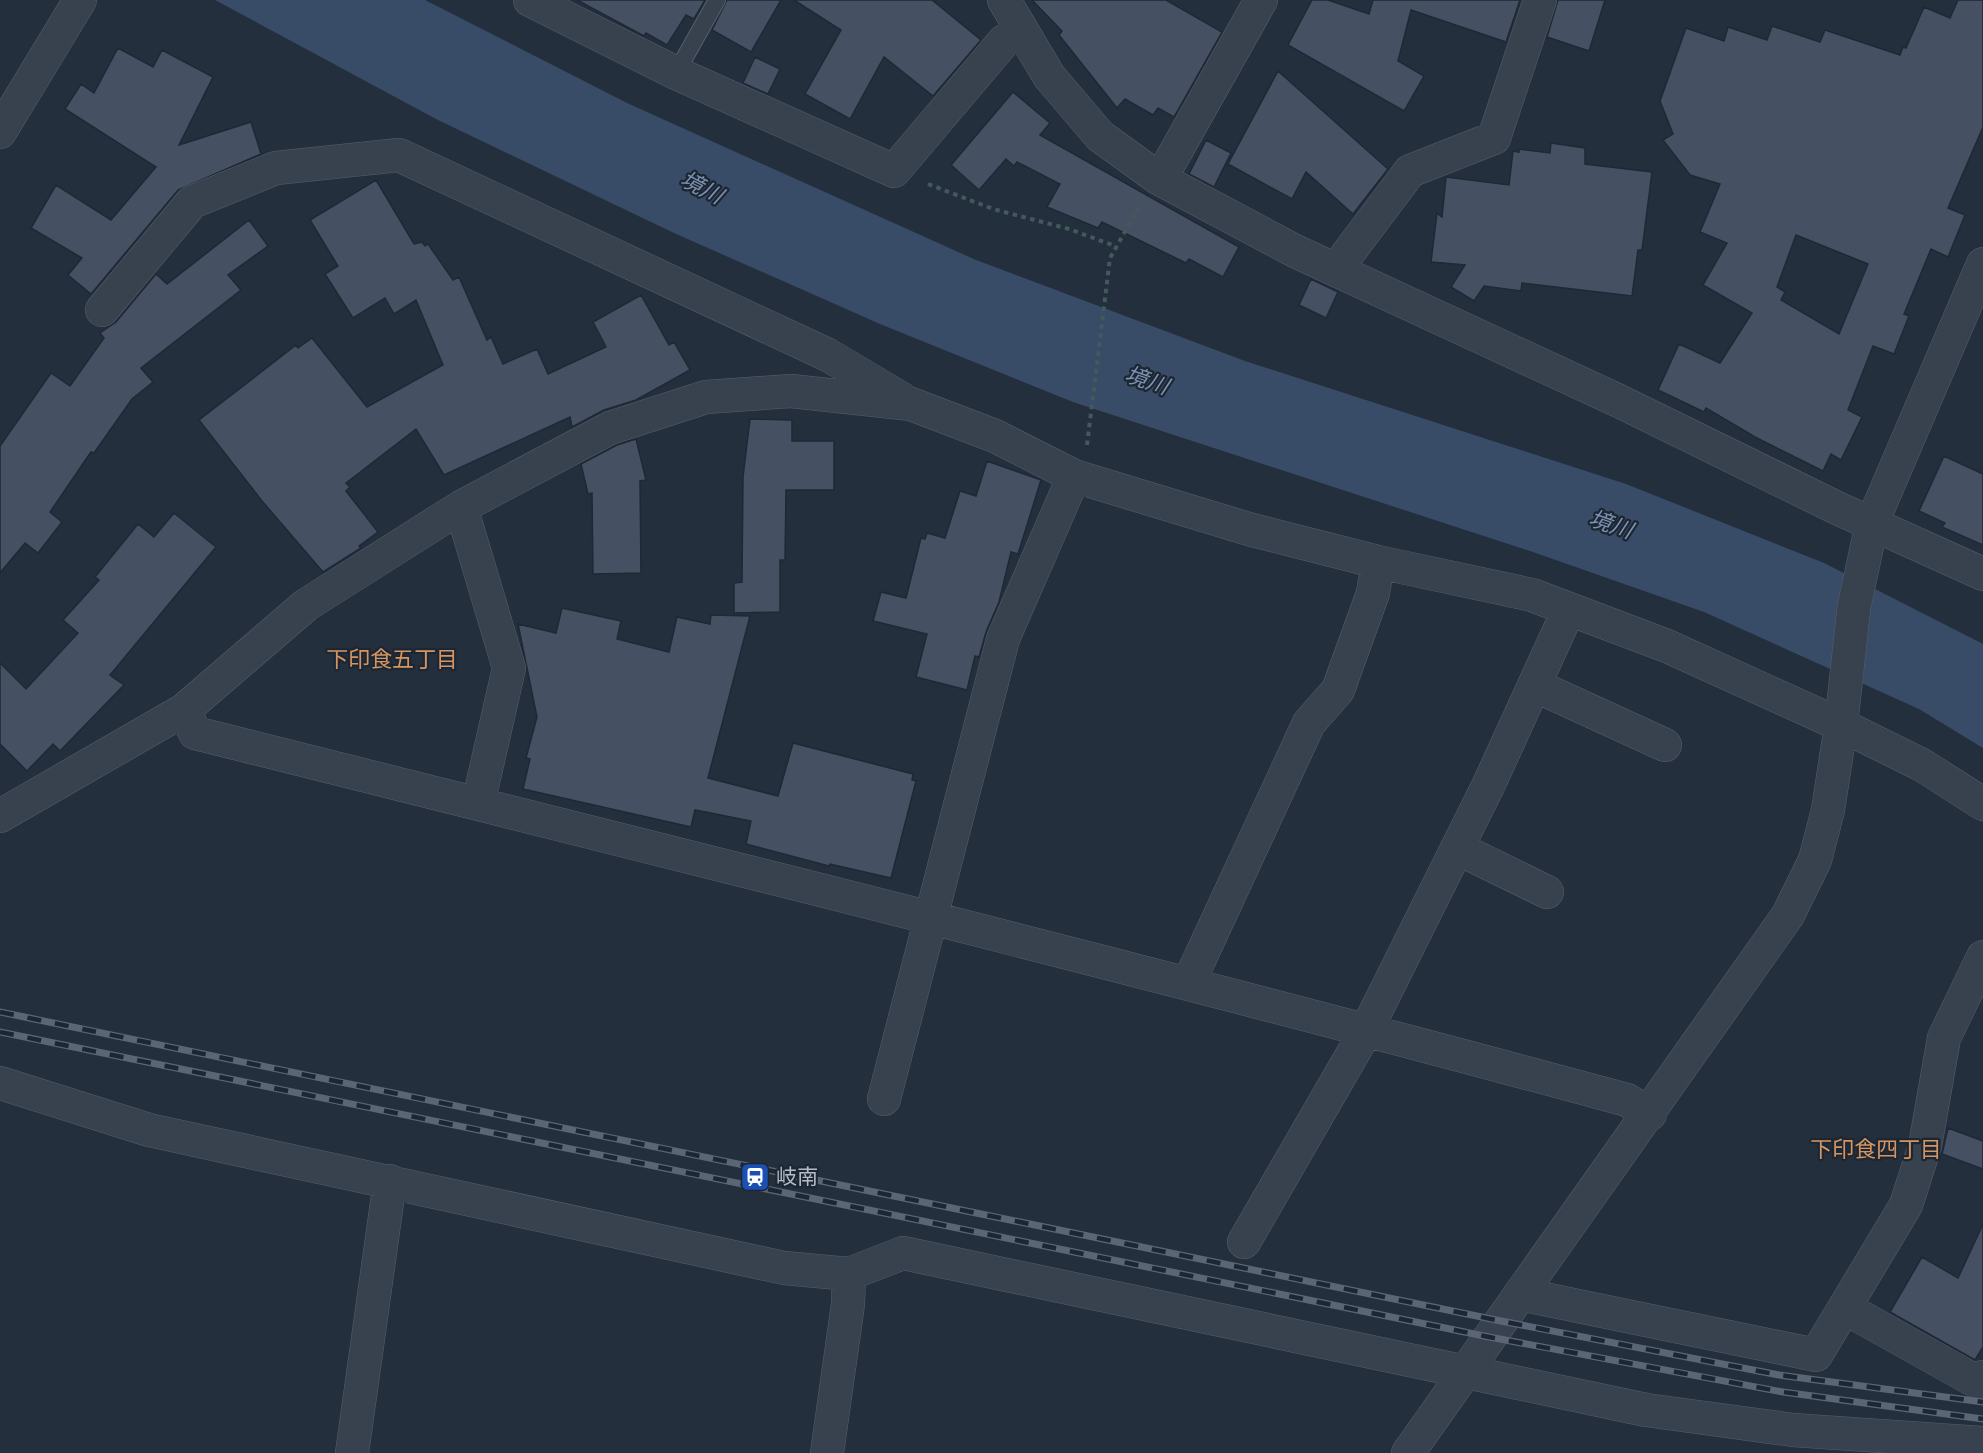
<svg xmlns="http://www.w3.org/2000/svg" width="1983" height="1453" font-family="'Titillium Web','Noto Sans JP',sans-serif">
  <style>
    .water { fill: #394c67 }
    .building { fill: #455162; stroke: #1f2835; stroke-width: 1.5; fill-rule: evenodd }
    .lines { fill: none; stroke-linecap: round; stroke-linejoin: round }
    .service-casing { stroke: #565f6c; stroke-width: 18 }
    .minor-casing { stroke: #565f6c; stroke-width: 34 }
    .tertiary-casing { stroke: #565f6c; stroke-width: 34 }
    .path { stroke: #44595c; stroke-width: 4; stroke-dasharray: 4.5 4.5; stroke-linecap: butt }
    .service { stroke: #38414e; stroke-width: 16 }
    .minor { stroke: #38414e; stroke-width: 33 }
    .tertiary { stroke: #38414e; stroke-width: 33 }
    .rail-casing { stroke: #5a6575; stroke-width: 7 }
    .rail { stroke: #1d2633; stroke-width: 4.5; stroke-dasharray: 14; stroke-linecap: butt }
    .labels { text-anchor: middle; stroke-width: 4.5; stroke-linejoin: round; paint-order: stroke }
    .poi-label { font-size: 21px; fill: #b4bcc9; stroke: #1d2633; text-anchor: start }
    .water-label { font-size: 22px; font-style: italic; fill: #7c92b1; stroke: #1d2633 }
    .neighbourhood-label { font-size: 22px; fill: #d59563; stroke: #1d2633 }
  </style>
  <rect width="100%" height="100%" fill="#242f3e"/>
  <path class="water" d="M215,0h210l202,103 349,157 269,101 381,123 198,79 159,81v104l-64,-39 -215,-97 -171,-60 -460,-150 -193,-78 -206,-91 -238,-114z"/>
  <path class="building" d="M577,0h128l-11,19 -8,-4 -19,30 -21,-12 -2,3z
    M727,0h54l-30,52 -39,-22z
    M794,0h138l49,40 -48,56 -49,-39 -34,62 -45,-25 36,-64z
    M1032,0h134l56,32 -48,85 -16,-9 -5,7 -28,-16 -8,9 -58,-73 3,-4z
    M1312,0h16l41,14 4,-14h147l-14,42 -95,-32 -13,51 26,15 -20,35 -116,-66z
    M1558,0h47l-16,51 -42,-14z
    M1958,0h25v127l-35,81 17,7 -17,42 -17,-8 -27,65 5,2 -15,38 -21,-8 -25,64 14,7 -21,43 -10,-6 -8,17 -68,-34 -49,-29 -2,4 -46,-22 21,-46 41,19 32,-50 -49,-28 24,-42 -27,-11 20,-48 -30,-9 -27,-35 10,-6 -13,-33 26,-73 38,13 4,-14 39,13 5,-14 48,16 5,-12 75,25 3,-8 3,1 18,-41 26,11zM1796,235l72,29 -29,70 -58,-34 4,-8 -8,-5z
    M118,48l35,19 9,-17 51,27 -34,68 72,-23 10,32 -83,36 -87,104 -23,-19 14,-17 -51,-30 25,-43 55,35 45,-53 -91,-58 16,-25 13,9z
    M755,57l25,12 -12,25 -25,-11z
    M1278,71l110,98 -35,45 -47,-42 -14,27 -64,-35z
    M1013,92l37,31 -10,12 199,112 -16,30 -34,-18 -3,4 -84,-41 -4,6 -51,-21 13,-23 -43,-22 -3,4 -8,-7 -27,31 -28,-25z
    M1206,140l25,13 -17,34 -25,-13z
    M1551,143l34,5v16l67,8 -10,78h-4l-6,46 -110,-13 -1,8 -37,-5 -10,15 -23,-14 14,-22 -34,-3 6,-49 5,4 4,-40 63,8 4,-34 6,1v-3l31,4z
    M376,180l38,64 8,-2 3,4 3,-2 25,36 6,-3 28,63 4,-3 12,27 34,-15 11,25 58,-27 -13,-25 48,-27 28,50 5,-3 16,28 -54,30 -32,10 -32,17 -2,-10 -126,58 -28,-46 -70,54 4,4 -4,4 32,41 -19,14 2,2 -38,24 -61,-71 -63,-81 97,-75 2,3 14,-10 55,69 76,-42 -27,-65 -22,14 -9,-16 -32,20 -28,-44 13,-8 -28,-46z
    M249,220l19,26 -40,29 13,15 -100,78 12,14 -21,17 -38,54 -3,-1 -41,60 12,10 -24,31 -13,-10 -25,30v-127l51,-73 19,13 34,-48 -4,-5 16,-11 40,-48 11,10z
    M1311,279l27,13 -12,26 -27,-13z
    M750,419l42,1v21h42v49h-48l-1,70h-5v52l-46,1v-30l8,-1 1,-105z
    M636,439l10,41 -6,1 1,92 -48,1 -1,-81 -4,1 -7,-30 36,-19z
    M1944,456l39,18v71l-41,-18 3,-4 -26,-12z
    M987,461l54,19 -23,74 -7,-2 -12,50 -13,30 -7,25 -4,-1 -8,34 -51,-13 11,-43 -54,-13 8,-29 25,6 15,-60 4,1 2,-6 18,5 15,-47 16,5z
    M174,513l42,34 -106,128 14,10 -64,66 -7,-7 -26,27 -27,-27v-81l26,26 52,-56 -15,-13 36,-40 -4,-3 43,-53 16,13z
    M562,608l59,13 -4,18 52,13 8,-35 33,7 1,-9 39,1 -42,162 70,18 15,-53 120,31 -1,6 4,1 -25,97 -61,-14 -1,2 -83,-22 5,-23 -56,-11 -4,17 -168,-38 7,-30 -4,-1 11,-41 -19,-93 38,9z
    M1948,1128l35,13v28l-41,-15z
    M1983,1224v123l-8,13 -85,-48 32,-55 36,21z"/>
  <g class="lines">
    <g class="service-casing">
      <path id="service" d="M676,73l41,-73"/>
    </g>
    <g class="minor-casing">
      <path id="minor" d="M530,0l146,73 218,98 110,-130 18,-10
        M1004,0l45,76 51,60 58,42 137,73 324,150 218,107 146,66
        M0,132l80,-132
        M1158,178l12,-16 91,-162
        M1339,271l7,-15 64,-85 84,-33 46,-138
        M102,310l90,-108 84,-34 123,-13 429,200 74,44
        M461,507l48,161 -31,136
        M1534,685l131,60
        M184,710l11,23c478,120 956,238 1432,367l23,14
        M0,816l184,-106 122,-105 155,-98 149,-79 96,-31 85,-6 120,13 84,32 79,40 178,54 126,32 154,33 135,51 174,79 81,40 61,39
        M1457,848l90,44
        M1188,984l121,-261 29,-33 35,-97 5,-31
        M0,1083l149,47 635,138 65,6 54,-21 743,157 147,20 190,13
        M884,1099l119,-460 71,-163
        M1244,1242l123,-213 122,-245 80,-175
        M1520,1294l296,61 90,-150 19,-59 19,-108 39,-81
        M1845,1308l134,75 4,-6
        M352,1453l38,-272
        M827,1453l21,-149 1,-30"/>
    </g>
    <g class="tertiary-casing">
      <path id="tertiary" d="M1408,1453l380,-538 27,-55 13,-50 13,-85 13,-118 18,-84 111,-259"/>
    </g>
    <path class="path" d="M928,184l65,25 76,20 46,17
      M1087,445l23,-187 29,-51"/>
    <use href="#service" class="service"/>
    <use href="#minor" class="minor"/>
    <use href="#tertiary" class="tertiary"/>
    <g class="rail-casing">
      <path id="rail" d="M0,1012l1501,309 278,54 204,27
        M0,1032l1489,305 294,55 200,27"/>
    </g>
    <use href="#rail" class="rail"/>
  </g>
  <defs>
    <g id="station-square" transform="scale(1.5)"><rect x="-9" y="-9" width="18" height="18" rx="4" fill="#1a4fb4" stroke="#1d2633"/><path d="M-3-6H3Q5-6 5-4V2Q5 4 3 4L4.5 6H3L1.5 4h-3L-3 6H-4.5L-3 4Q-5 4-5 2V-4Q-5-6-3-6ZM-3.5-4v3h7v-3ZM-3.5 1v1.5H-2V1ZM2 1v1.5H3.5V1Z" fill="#fff"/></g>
  </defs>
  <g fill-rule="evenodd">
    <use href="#station-square" x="755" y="1177"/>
  </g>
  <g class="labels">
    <g class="poi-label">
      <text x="776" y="1184">岐南</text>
    </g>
    <g class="water-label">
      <text transform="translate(702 187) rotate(27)" y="8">境川</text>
      <text transform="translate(1147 380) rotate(19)" y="8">境川</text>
      <text transform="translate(1611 524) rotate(19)" y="8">境川</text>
    </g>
    <g class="neighbourhood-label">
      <text x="392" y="667">下印食五丁目</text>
      <text x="1876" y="1157">下印食四丁目</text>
    </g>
  </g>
</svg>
